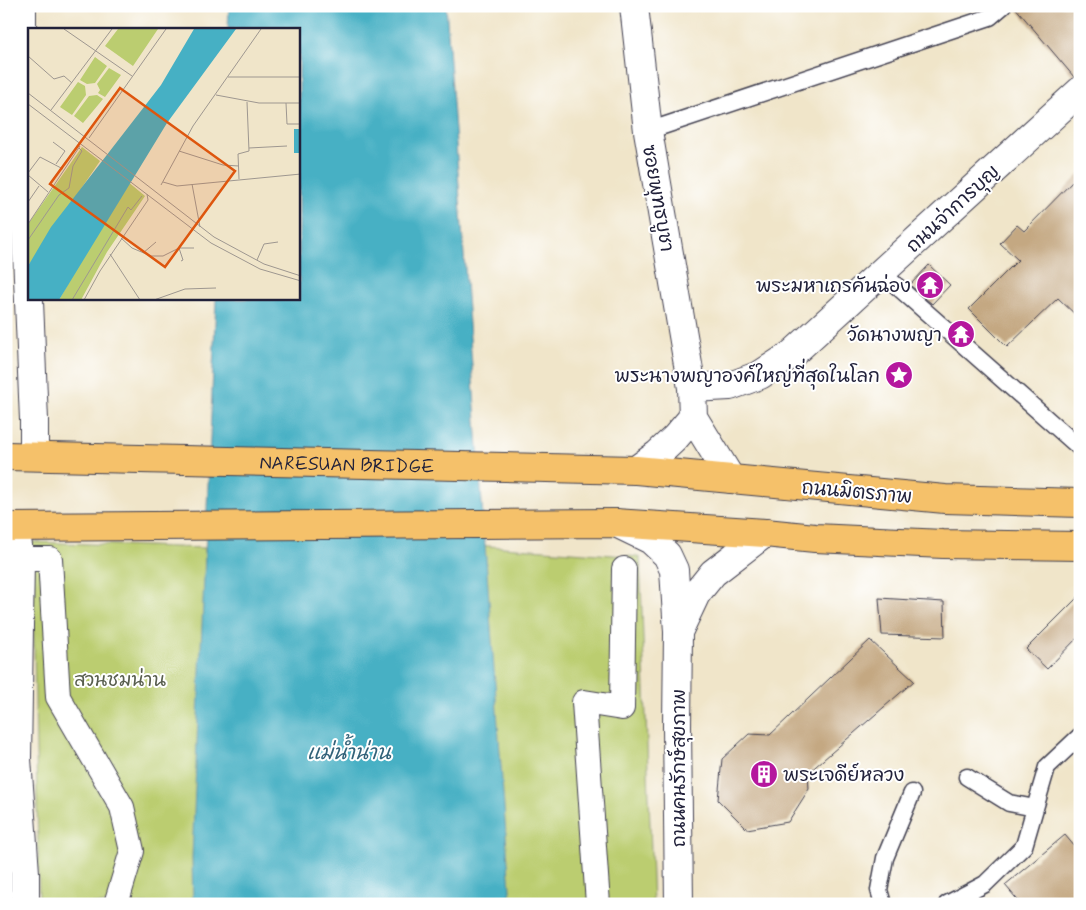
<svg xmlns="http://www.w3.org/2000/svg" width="1086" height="910" font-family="Mynerve,'Playpen Sans Thai',sans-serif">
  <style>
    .green { fill: #bbcd70; stroke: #6e7856 }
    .water { fill: #46b0c4; stroke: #346980 }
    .building { fill: #c4a882 }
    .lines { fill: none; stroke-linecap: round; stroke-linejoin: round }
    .service-casing { stroke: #413f50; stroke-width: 19 }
    .pedestrian-casing { stroke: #413f50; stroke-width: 26 }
    .minor-casing { stroke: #413f50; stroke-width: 30 }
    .tertiary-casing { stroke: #413f50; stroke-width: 30 }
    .primary-casing { stroke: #413f50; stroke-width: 30 }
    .service { stroke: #fff; stroke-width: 16 }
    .pedestrian { stroke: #fff; stroke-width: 24 }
    .minor { stroke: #fff; stroke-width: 28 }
    .tertiary { stroke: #fff; stroke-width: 28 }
    .primary { stroke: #f5c16b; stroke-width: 28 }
    .labels { text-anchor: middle; stroke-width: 4; stroke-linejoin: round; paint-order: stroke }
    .street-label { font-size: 19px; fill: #22223b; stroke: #fff }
    .poi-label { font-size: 19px; fill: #22223b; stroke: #fff; text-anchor: end }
    .park-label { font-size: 19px; fill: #585e4e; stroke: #fff }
    .water-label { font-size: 20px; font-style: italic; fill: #326279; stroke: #fff }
    .inset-road { fill: none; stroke: #9e9790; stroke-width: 1 }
    .view { fill: #de560e; fill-opacity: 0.15; stroke: #de560e; stroke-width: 2.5 }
    .inset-edge { fill: none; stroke: #22223b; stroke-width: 2.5 }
  </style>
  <rect width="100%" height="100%" fill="#fff"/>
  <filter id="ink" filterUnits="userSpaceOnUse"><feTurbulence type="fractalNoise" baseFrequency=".02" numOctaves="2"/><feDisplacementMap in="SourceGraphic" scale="10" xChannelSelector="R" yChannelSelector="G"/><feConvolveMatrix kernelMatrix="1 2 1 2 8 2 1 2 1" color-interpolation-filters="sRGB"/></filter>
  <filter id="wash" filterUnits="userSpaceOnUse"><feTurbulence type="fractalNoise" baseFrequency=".0096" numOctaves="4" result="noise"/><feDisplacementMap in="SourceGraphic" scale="20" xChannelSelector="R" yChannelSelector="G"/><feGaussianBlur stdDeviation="1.12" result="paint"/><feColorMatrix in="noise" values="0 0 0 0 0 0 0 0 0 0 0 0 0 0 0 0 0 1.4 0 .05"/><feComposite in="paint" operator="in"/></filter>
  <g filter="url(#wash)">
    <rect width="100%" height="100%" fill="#f0e5c9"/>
    <path class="green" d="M32,542l173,6 2,356h-168z
      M461,544l179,13 13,347h-167z"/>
    <path class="water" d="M229,6h217l65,898h-318l-1,-46 24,-559h83v-270h-71z"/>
    <g id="blocks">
      <path class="building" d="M1014,6h66v70l-6,1z
        M1080,174v145l-22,-21 -51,49 -38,-38 49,-49 -18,-17 17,-18 7,6z
        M929,265l21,20 -18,19 -22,-19z
        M1080,595v40l-33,34 -21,-20z
        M879,598l65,4 1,35 -63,-2z
        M870,640l44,41 -106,92 1,16 -21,33 -41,7 -29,-29 4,-41 27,-25 21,1z
        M1065,835l15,18v51h-59l-16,-19z"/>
    </g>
  </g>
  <g filter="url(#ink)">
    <use href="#blocks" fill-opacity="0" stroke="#413f50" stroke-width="1"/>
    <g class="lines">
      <g class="service-casing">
        <path id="service" d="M648,131l342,-114 13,-11
          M882,273l198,175
          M967,777l42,26 26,5
          M883,904l-4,-14 6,-32 27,-65
          M947,904l38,-20 39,-38 23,-79 33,-31"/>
      </g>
      <g class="pedestrian-casing">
        <path id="pedestrian" d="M20,559h30l8,138 64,110 10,44 -16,53
          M598,904l-14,-202 38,6 2,-139"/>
      </g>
      <g class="minor-casing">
        <path id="minor" d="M22,6v129l12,285v36
          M634,6l14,125 44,257 1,29
          M692,388l38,-2 30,-11 32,-21 288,-263
          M636,470l22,-16 17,-16 18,-21 38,62
          M15,527l5,32 -3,200 8,114v31"/>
      </g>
      <g class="tertiary-casing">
        <path id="tertiary" d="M616,523l35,17 16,15 7,15 4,62 -1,94 2,178
          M679,630l17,-36 17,-21 52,-40"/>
      </g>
      <g class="primary-casing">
        <g id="primary">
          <path id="s1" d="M6,456l630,14 309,29 135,4"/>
          <path d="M6,527l609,-4 150,10 50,5 128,6 137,2"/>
        </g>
      </g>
      <use href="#service" class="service"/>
      <use href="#pedestrian" class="pedestrian"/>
      <use href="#minor" class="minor"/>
      <use href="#tertiary" class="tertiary"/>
      <use href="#primary" class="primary"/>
    </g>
  </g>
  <defs>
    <g id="temple-disc" transform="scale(1.4375)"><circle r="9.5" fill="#b5179e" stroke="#fff"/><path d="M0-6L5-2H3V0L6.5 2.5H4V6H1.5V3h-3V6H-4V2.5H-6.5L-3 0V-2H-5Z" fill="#fff"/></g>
    <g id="sight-disc" transform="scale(1.4375)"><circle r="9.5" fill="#b5179e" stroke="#fff"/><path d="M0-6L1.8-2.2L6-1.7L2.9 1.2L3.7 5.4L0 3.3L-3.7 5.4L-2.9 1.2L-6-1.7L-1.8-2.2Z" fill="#fff"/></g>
    <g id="building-disc" transform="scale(1.4375)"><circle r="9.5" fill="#b5179e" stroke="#fff"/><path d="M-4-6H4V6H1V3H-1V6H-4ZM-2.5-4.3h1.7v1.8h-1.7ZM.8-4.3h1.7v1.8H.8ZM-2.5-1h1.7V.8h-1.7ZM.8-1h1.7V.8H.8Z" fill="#fff"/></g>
  </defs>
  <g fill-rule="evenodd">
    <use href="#temple-disc" x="930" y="285"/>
    <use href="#temple-disc" x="961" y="334"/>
    <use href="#sight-disc" x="899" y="375"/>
    <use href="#building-disc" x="764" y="774"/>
  </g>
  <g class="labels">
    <g class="street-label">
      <text transform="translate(659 198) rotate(80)" y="7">ซอยพุทธบูชา</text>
      <text transform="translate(952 208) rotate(-43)" y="7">ถนนจ่าการบุญ</text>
      <text dy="7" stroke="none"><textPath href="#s1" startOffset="341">NARESUAN BRIDGE</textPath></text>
      <text transform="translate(857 491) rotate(5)" y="7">ถนนมิตรภาพ</text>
      <text transform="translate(678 768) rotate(-90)" y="7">ถนนคนรักษ์สุขภาพ</text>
    </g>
    <g class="poi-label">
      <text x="911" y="292">พระมหาเถรคันฉ่อง</text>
      <text x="942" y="341">วัดนางพญา</text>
      <text x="880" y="382">พระนางพญาองค์ใหญ่ที่สุดในโลก</text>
      <text x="783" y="781" text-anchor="start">พระเจดีย์หลวง</text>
    </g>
    <g class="park-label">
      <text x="120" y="686">สวนชมน่าน</text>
    </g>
    <g class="water-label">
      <text x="349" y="759">แม่น้ำน่าน</text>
    </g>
  </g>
  <g transform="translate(28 28)">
    <rect width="272" height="272" fill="#f0e5c9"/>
    <path d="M90,1h40l-25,37 -28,-20zM67,29l12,9 -12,17 -8,1 -7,-4zM81,40l12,7 -16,22 -7,-4 2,-3 -3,-6zM50,54l7,4 1,9 -14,20 -12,-8zM69,67l6,4 -20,24 -9,-7 15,-20zM54,119l18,14 -72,105v-42zM99,153l18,15 -38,56 -26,48h-22z" fill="#bbcd70"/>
    <path d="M166,1h42l-69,94 -108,177h-31v-34l23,-39 110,-142zM266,101h6v24h-6z" fill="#46b0c4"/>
    <path class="inset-road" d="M36,1l68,47M0,28l26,23 10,-3 8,7M200,49h73M0,65l186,144 50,27 37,12M188,67l43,8h42M258,75l1,21h14M0,76l183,139 49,26 41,12M23,82l61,-81M61,110l77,-109M25,114l12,9 -9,13M221,120l38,-2M151,123l44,14 16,1M0,145l12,-16 23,12M0,147l20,17M211,151l-1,-25 11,-3 -2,-49M135,154l14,4 124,-12M164,156l8,43M133,157l32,-59 68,-97M0,174l11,-16M0,196l52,-78M93,210l11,10 19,8h12l16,-8 4,12 -2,1M0,212l31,-45 10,-7 4,-22 9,-15 -3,-3M151,220h15M115,225l13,-11M82,226l30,46M229,232l7,-16 14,-2M44,272l56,-93 3,3 11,-14M56,272l16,-29 48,-71 -1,-6M126,272l31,-11 31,-1"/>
    <path class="view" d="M92,60l115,83 -70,96 -115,-83z"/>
    <rect width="272" height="272" class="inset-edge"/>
  </g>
  <rect width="1086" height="910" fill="none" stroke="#fff" stroke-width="25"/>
</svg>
